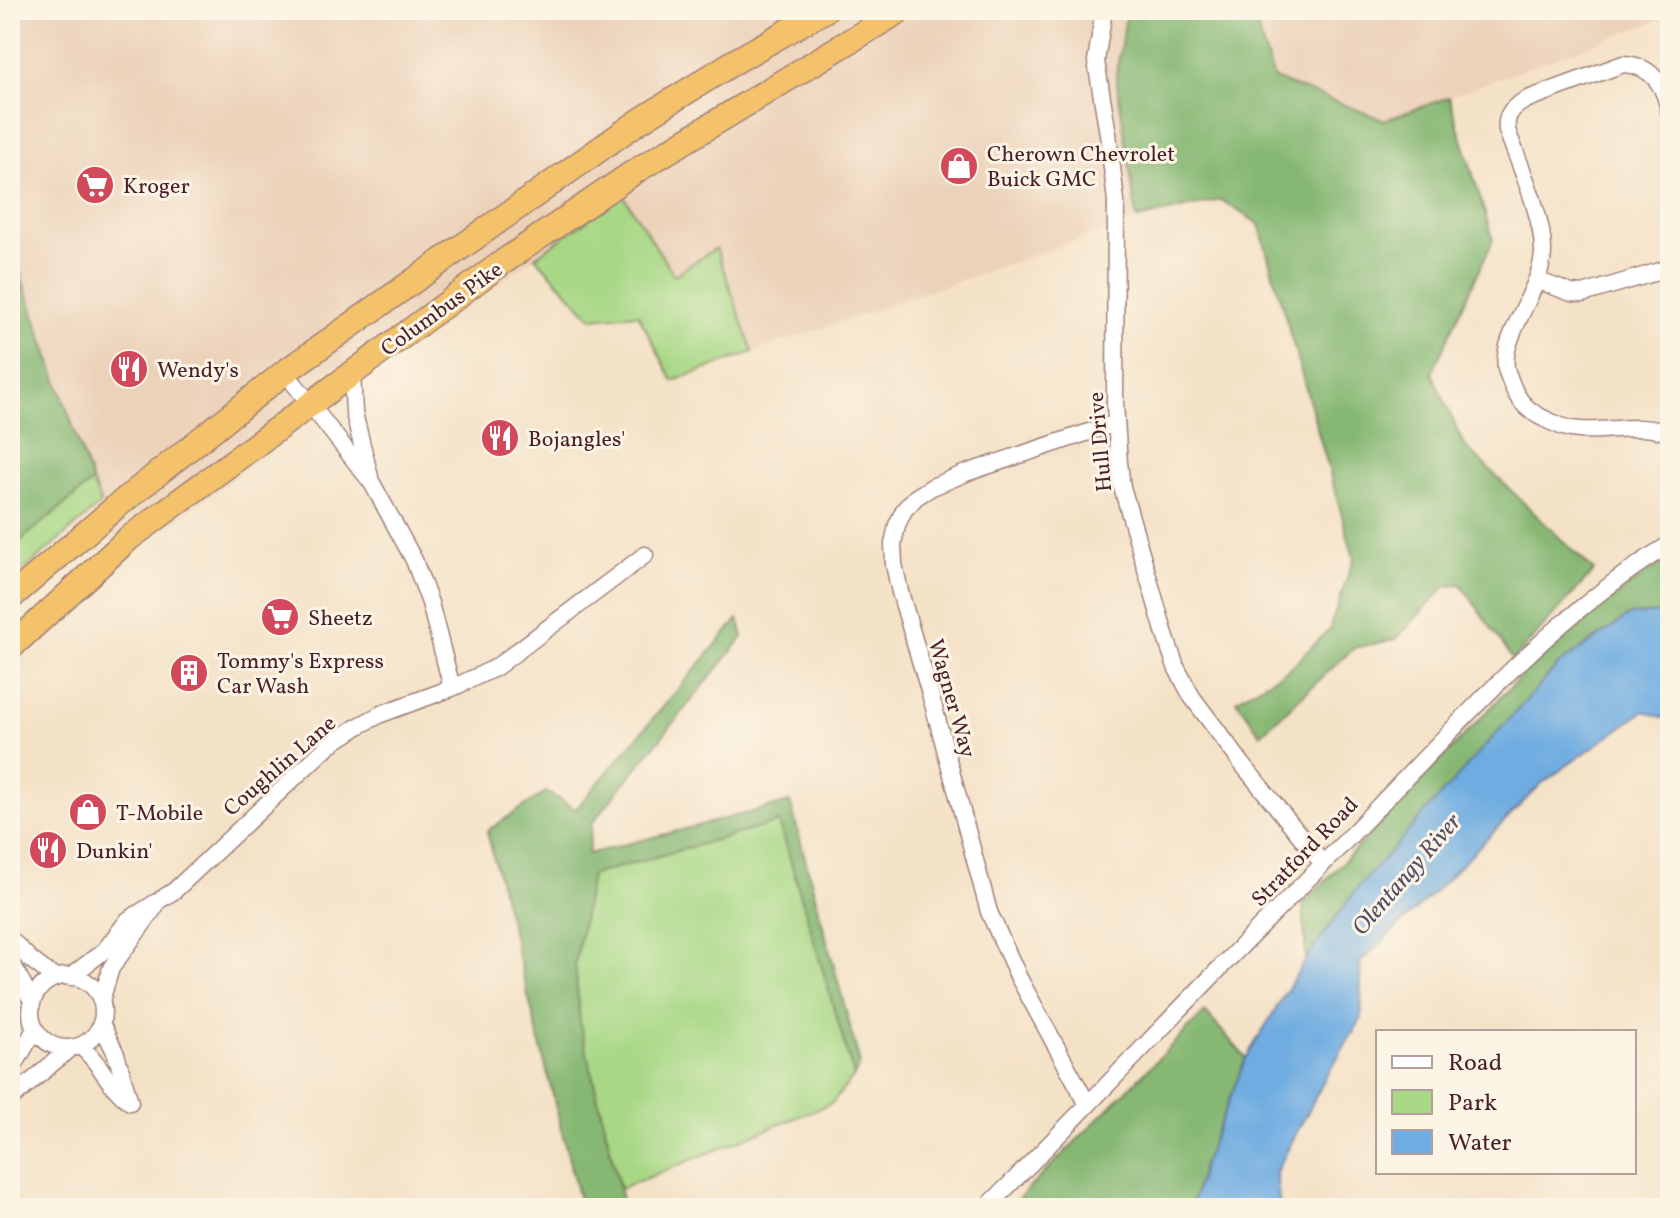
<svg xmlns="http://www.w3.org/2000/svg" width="1680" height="1218" font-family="Vollkorn,serif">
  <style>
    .built { fill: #ecd2b9 }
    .green { fill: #a8d886; stroke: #797c58; stroke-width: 2 }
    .forest { fill: #86b873; stroke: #686c4f; stroke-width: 2 }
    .water { fill: #6eace1; stroke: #5c6686; stroke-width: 2 }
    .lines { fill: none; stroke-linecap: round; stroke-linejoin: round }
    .minor-casing { stroke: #9f8079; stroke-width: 19 }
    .highway-casing { stroke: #9f8079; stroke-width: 27 }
    .minor { stroke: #fff; stroke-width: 16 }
    .highway { stroke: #f4c26a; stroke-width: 24 }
    .labels { text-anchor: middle; stroke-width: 6; stroke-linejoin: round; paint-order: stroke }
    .poi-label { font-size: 22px; fill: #4a1f2b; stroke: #fcf5e5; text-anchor: start }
    .street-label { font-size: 22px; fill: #4a1f2b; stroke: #fcf5e5 }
    .water-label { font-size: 24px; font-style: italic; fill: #57506b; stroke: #fcf5e5 }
  </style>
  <rect width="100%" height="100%" fill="#fcf5e5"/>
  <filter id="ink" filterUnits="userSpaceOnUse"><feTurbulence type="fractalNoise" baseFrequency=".0125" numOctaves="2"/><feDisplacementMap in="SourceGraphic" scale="16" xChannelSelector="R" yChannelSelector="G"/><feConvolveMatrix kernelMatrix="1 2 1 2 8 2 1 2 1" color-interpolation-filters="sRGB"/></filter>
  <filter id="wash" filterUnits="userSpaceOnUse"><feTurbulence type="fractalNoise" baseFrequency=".006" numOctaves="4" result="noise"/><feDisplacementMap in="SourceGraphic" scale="32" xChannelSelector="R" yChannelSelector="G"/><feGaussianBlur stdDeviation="1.8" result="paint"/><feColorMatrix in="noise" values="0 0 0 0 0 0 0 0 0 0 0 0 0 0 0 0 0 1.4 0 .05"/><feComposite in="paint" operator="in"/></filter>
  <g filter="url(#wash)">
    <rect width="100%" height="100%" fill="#f4e2c7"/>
    <path class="built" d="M10,10h1117l-11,65 21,144 -384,133 -37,-103 -42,26 -52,-80 -240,172 -259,193 -31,-78 -82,-238z
      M1251,10h419v6l-285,104 -112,-41z"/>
    <path class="green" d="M623,195l51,80 42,-27 37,104 -80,29 -35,-67 -46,4 -57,-61z
      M92,482l9,22 -91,78v-33z
      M779,822l75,254 -22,27 -212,86 -40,-165 -5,-60 16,-89z"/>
    <path class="forest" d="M1127,10h124l23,69 111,41 64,-23 44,143 -61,133 32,72 130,126 -81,89 -52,-76 -16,3 -49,52 -42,9 -93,86 -25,-34 54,-32 39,-38 25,-72 -95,-334 -38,-24 -84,19 -21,-144z
      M10,244l82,238 -82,67z
      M1670,557v61l-6,-5 -305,273 -53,73 -3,-55 220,-230 103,-86z
      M738,619l5,18 -151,186 -4,31 202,-52 70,262 -6,12 -75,-254 -188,53 -16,89 5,60 44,184h-43l-94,-377 59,-39 30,17z
      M1205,1012l41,46 -43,107 -12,43h-182z"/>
    <path class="water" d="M1664,613l6,5v102l-26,-9 -103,73 -115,116 -66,62 2,56 -34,55 -52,99 4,36h-89l12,-43 43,-107 60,-99 53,-73 199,-221 72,-50z"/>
  </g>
  <g filter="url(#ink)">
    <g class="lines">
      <g class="minor-casing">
        <path id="minor" d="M1104,10l-8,51 12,73 8,67 -1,203 4,59 3,24 44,151 10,29 16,30 51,68 80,99
          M1670,114c-5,-27 -17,-49 -47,-50l-95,35c-14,7 -23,14 -21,31 12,34 37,88 36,123 -2,37 -42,83 -37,115 1,5 4,11 6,17 6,16 17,27 33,34 6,3 15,7 22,9 32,8 70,-8 103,6
          M1537,280l34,13 12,1 87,-26
          M285,372l87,111 42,77 16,43 22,85
          M352,373l2,40 16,64
          M10,939l20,20 25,19
          M10,960l22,41
          M31 1012a36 36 0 1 1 72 0a36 36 0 1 1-72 0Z
          M70,977l35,-27 23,-30 46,-29 155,-146 28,-18 24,-13 71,-26 43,-20 150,-113
          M101,1001l10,-33 44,-61
          M80,1046c22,17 27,40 50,56l-14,-48 -15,-31
          M10,1073l25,-44
          M10,1100l59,-51
          M1088,1105l-69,-127 -30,-66 -56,-208 -33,-112 -6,-28 -1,-20 4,-19 7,-15 12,-13 16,-10 34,-14 150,-50
          M986,1208c79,-78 155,-159 232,-238 45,-47 91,-91 136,-138 97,-100 196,-215 316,-288"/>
      </g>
      <g class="highway-casing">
        <path id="highway" d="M10,598l107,-92 168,-134 353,-250 96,-60 91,-52
          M10,648l118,-109 375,-277 131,-90 267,-162"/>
      </g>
      <use href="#minor" class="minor"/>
      <use href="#highway" class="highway"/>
    </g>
  </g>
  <defs>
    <g id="shop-disc" transform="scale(2)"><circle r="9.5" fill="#d1495b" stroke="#fcf5e5"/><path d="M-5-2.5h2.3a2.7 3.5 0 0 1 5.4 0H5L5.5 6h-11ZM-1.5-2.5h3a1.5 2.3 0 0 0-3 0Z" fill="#fff"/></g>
    <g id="supermarket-disc" transform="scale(2)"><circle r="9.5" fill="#d1495b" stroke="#fcf5e5"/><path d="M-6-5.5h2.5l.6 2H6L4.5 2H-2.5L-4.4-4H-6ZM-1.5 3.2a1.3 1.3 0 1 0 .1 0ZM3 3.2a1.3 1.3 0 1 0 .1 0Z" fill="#fff"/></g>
    <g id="restaurant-disc" transform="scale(2)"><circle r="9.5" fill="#d1495b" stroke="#fcf5e5"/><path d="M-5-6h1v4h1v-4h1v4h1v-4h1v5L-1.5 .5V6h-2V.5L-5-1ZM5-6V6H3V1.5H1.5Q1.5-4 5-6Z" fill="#fff"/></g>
    <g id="building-disc" transform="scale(2)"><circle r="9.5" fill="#d1495b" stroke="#fcf5e5"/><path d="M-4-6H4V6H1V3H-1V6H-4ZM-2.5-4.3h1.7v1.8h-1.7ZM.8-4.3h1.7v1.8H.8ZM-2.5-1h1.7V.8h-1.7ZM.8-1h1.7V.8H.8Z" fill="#fff"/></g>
  </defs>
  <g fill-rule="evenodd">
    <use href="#shop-disc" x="959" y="166"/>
    <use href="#supermarket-disc" x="95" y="185"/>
    <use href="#restaurant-disc" x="129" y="369"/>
    <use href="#restaurant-disc" x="500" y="438"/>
    <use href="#supermarket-disc" x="280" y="617"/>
    <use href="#building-disc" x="189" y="673"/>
    <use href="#shop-disc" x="88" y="812"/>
    <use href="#restaurant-disc" x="48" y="850"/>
  </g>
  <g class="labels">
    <g class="poi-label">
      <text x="987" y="161">Cherown Chevrolet<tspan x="987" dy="25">Buick GMC</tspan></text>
      <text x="123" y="193">Kroger</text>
      <text x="157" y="377">Wendy's</text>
      <text x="528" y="446">Bojangles'</text>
      <text x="308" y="625">Sheetz</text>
      <text x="217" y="668">Tommy's Express<tspan x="217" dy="25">Car Wash</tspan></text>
      <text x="116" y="820">T-Mobile</text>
      <text x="76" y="858">Dunkin'</text>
    </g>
    <g class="street-label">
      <text transform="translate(441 308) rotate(-36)" y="8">Columbus Pike</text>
      <text transform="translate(1099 442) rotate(-95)" y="8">Hull Drive</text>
      <text transform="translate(953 698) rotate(74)" y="8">Wagner Way</text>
      <text transform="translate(279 765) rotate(-41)" y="8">Coughlin Lane</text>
      <text transform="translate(1304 851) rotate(-46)" y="8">Stratford Road</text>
    </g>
    <g class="water-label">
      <text transform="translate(1406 874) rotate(-49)" y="8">Olentangy River</text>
    </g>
  </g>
  <rect width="1680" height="1218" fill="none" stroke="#fcf5e5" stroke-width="40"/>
  <rect x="1376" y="1030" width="260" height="144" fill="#fcf5e5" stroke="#b59f9b" stroke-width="2"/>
  <rect x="1392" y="1056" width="40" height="12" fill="#ffffff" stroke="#b59f9b" stroke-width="2"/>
  <text x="1448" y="1070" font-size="24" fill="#4a1f2b">Road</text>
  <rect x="1392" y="1090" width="40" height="24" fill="#a8d886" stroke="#b59f9b" stroke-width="2"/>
  <text x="1448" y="1110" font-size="24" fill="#4a1f2b">Park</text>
  <rect x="1392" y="1130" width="40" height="24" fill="#6eace1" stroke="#b59f9b" stroke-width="2"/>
  <text x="1448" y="1150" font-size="24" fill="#4a1f2b">Water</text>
</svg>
